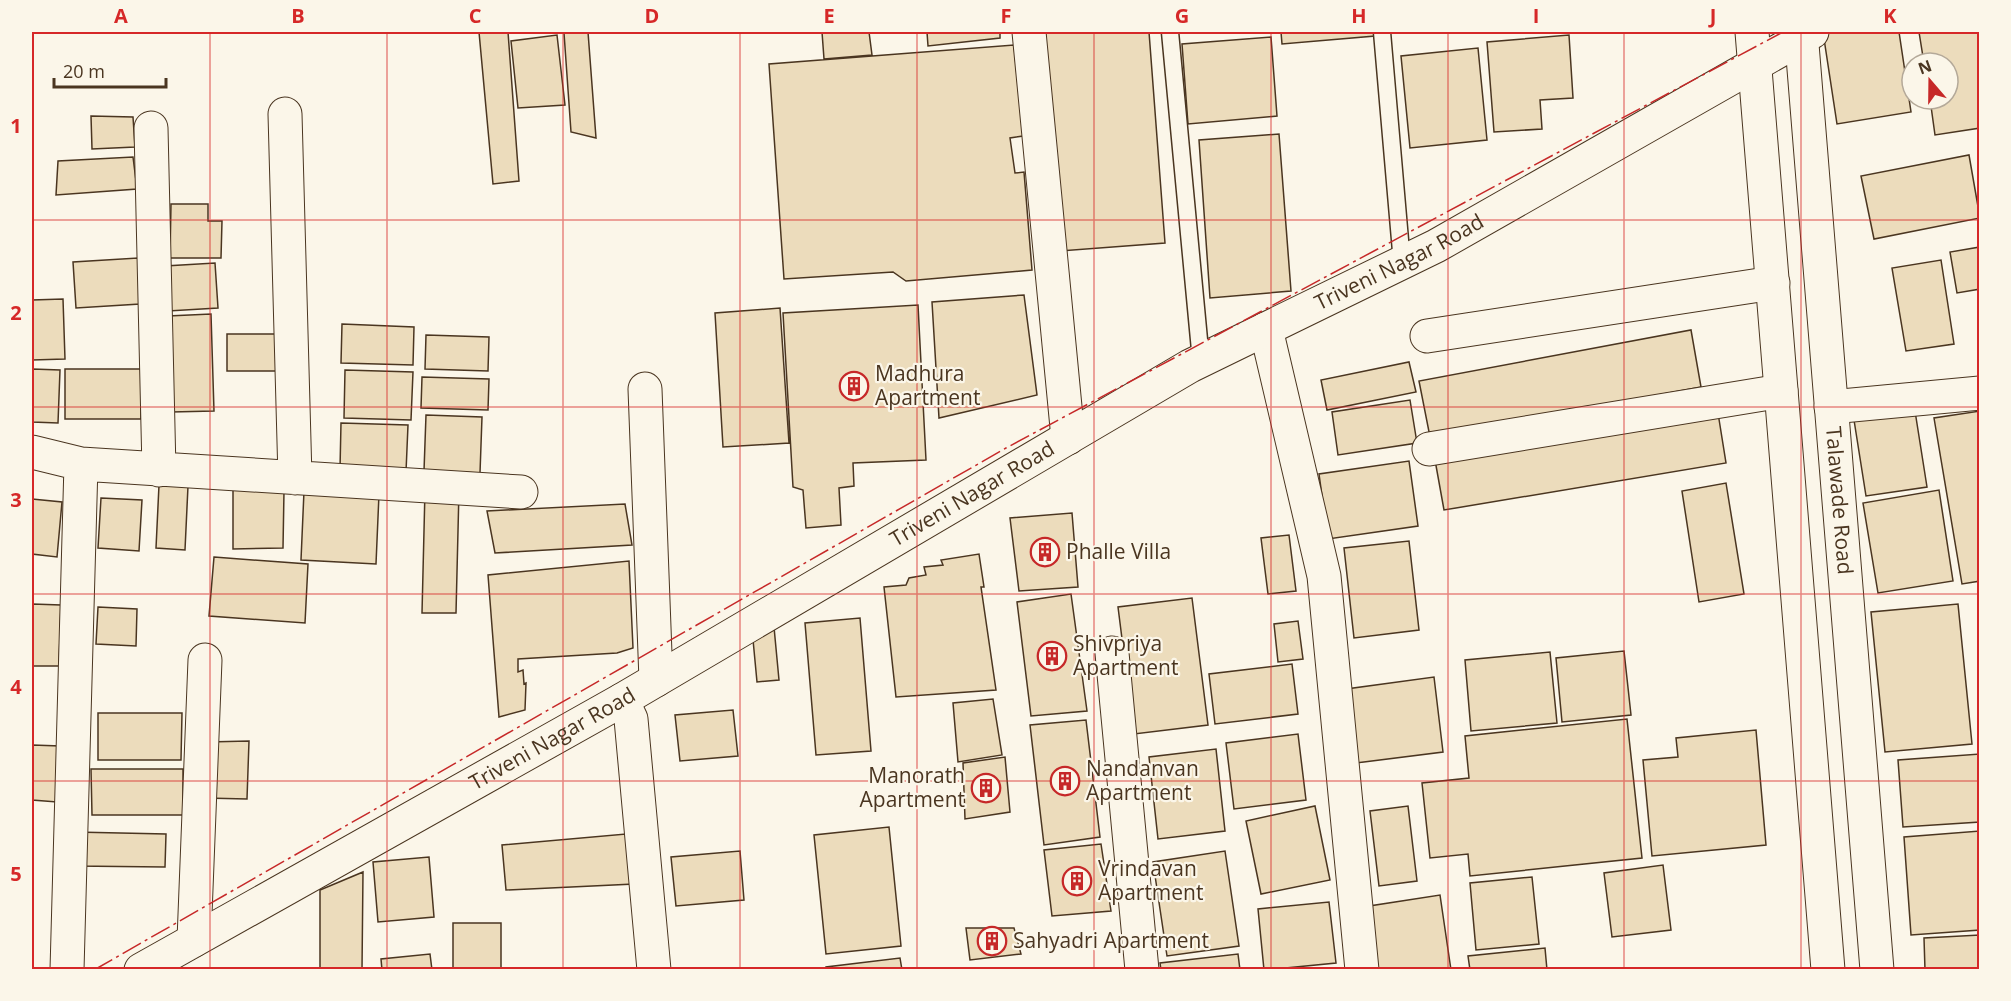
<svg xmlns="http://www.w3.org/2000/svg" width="2011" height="1001" font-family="'Open Sans',sans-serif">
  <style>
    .building { fill: #ecdcbc; stroke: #4a3520; stroke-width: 1.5 }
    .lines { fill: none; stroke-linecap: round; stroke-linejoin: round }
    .service-casing { stroke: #4a3520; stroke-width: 19 }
    .minor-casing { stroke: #4a3520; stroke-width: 35 }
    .tertiary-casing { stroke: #4a3520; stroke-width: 35 }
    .primary-casing { stroke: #4a3520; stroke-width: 35 }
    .service { stroke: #fbf6e9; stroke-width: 16 }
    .minor { stroke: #fbf6e9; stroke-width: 33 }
    .tertiary { stroke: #fbf6e9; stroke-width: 33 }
    .primary { stroke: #fbf6e9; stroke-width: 33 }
    .power { stroke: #c62828; stroke-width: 1.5; stroke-dasharray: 21 4.5 3 4.5; stroke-linecap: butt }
    .grid { fill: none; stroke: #d62828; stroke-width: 1.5; stroke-opacity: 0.55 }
    .labels { text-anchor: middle; stroke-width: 4.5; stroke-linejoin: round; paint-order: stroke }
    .street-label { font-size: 21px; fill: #4a3520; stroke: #fbf6e9 }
    .poi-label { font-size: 21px; fill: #4a3520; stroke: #fbf6e9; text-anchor: start }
    .neatline { fill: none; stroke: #d62828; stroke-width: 2 }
    .grid-label { font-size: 20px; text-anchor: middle; font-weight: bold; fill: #d62828 }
  </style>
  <rect width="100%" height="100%" fill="#fbf6e9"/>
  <path class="building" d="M479,32h29l11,149 -26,3z
    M588,32l8,106 -25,-6 -7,-99z
    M822,32h47l3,23 -48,4z
    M927,32h73v6l-72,8z
    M1043,32h106l16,211 -105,8z
    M1281,32h94v4l-93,8z
    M1823,32h76l12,80 -74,12z
    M1919,32h59l2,96 -45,7 -5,-36h18v-36h-24z
    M557,35l8,70 -47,3 -7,-67z
    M1569,35l4,63 -33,2 2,29 -48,3 -7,-90z
    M1271,37l6,79 -89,8 -6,-80z
    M1014,45l9,91 -13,2 5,35 9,-1 8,98 -126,11 -13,-9 -109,7 -15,-215z
    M1478,48l9,92 -77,8 -9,-92z
    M91,116l42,1 2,30 -43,2z
    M1279,134l12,157 -81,7 -11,-158z
    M1969,155l11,63 -106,21 -13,-63z
    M133,157l4,32 -81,6 2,-34z
    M171,204h37v17h14l-1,37h-51z
    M1980,247v42l-23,4 -7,-41z
    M138,258l2,46 -64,4 -3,-46z
    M1941,260l13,84 -48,7 -14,-83z
    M215,263l3,45 -50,3 -3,-45z
    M1024,295l13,100 -98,23 -7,-116z
    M63,299l2,60 -33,1v-60z
    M918,305l8,155 -73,3 1,23 -15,2 2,37 -35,3 -3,-38 -10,-3 -10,-174z
    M780,308l9,135 -66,4 -8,-134z
    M211,314l3,97 -43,1 -3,-96z
    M342,324l72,3 -1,38 -72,-2z
    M1691,330l10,57 -271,50 -11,-56z
    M227,334h52l-1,37h-51z
    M426,335l63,2 -1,34 -63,-2z
    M1409,362l7,30 -89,18 -6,-30z
    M32,369l28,1 -2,53 -26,-1z
    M65,369h76v50h-76z
    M345,370l68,2 -2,48 -67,-2z
    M422,377l67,2 -1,31 -67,-2z
    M1410,400l7,43 -79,12 -6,-43z
    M1915,411l12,76 -61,9 -12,-76z
    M1980,411v170l-18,3 -28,-166z
    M1718,413l8,50 -282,47 -9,-50z
    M426,415l56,2 -2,56 -56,-2z
    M341,423l67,2 -2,47 -66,-3z
    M1409,461l9,65 -90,13 -9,-65z
    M1726,483l18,111 -45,8 -17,-111z
    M159,485l29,1 -3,64 -29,-2z
    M233,490l51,1 -1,57 -50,1z
    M425,490h34l-3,123h-34z
    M1939,490l14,91 -75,12 -15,-90z
    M304,491l75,3 -3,70 -75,-4z
    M101,498l41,2 -3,51 -41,-3z
    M32,499l30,3 -5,55 -25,-3z
    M625,504l7,41 -137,8 -8,-42z
    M1072,513l6,74 -59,4 -9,-73z
    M1289,535l7,56 -28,3 -7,-56z
    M1409,541l10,89 -65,8 -10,-90z
    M979,554l5,33h-3l15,103 -100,7 -12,-110 22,-2 3,-7 17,-3 -2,-8 19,-2 -2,-5z
    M214,557l94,7 -3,59 -96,-7z
    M629,561l4,87 -16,5 -99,6v13l5,-2 1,14 2,-1 -1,27 -26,7 -11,-142z
    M1071,594l16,117 -56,5 -14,-114z
    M1192,598l16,127 -74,9 -16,-127z
    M32,604l29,1 -2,61h-27z
    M1958,604l14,140 -87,8 -14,-140z
    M98,607l39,2 -1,37 -40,-2z
    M860,618l11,133 -55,4 -11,-132z
    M1298,621l5,38 -25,3 -4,-38z
    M774,627l5,53 -22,2 -5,-53z
    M1624,651l7,64 -69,7 -6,-64z
    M1550,652l7,71 -86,8 -6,-71z
    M1292,664l6,50 -83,10 -6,-50z
    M1434,677l9,75 -95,12 -9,-74z
    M993,699l9,56 -44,7 -5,-59z
    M733,710l5,46 -58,5 -5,-46z
    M98,713h84l-1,47h-83z
    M1627,719l15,139 -172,18 -2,-22 -38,4 -8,-75 47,-5 -4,-42z
    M1086,720l14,117 -56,8 -14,-120z
    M1756,730l10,115 -114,11 -9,-96 35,-3 -2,-19z
    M1298,734l8,66 -72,9 -8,-66z
    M249,741l-2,58 -42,-1 2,-56z
    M32,745l28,1 -3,56 -25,-2z
    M1216,749l9,82 -67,8 -9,-82z
    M1980,754v68l-77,5 -5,-67z
    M1005,757l5,55 -45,7 -2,-56z
    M91,769h92v46h-91z
    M1315,806l15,74 -69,14 -15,-73z
    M1408,806l9,75 -38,5 -9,-75z
    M889,827l12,119 -75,8 -12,-119z
    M1980,831v99l-69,5 -7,-98z
    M74,832l92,2 -1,33 -91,-1z
    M626,834l8,50 -128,6 -4,-45z
    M1101,844l10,67 -59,5 -8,-66z
    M740,851l4,49 -68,6 -5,-49z
    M1225,851l14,95 -72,10 -14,-94z
    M429,857l5,60 -56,5 -5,-60z
    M1663,865l8,65 -59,7 -8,-64z
    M363,872l-1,98h-42v-80z
    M1532,877l7,67 -63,6 -6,-67z
    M1440,895l11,75h-79l-9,-63z
    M1329,902l7,61 -72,7 -6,-61z
    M453,923h48v47h-48z
    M966,928h48l7,26 -51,6z
    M1980,935v35h-55l-1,-32z
    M1545,948l2,22h-77l-2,-14z
    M430,954l2,16h-50l-1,-11z
    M1238,954l2,16h-79l-1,-7z
    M900,958l2,12h-76v-3z"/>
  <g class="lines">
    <g class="service-casing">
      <path id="service" d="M1170,32l31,329
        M1382,32l20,231"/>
    </g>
    <g class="minor-casing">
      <path id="minor" d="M1029,32l39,406
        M285,114l10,364
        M151,128l8,342
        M1266,329l58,247 38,394
        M1427,336l346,-53
        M645,389l11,291
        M1831,407l149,-14
        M1429,449l352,-58
        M32,452l49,12
        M1112,653l30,317
        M622,700l9,19 23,251
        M194,940l11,-280
        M67,970l14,-506 440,28"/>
    </g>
    <g class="tertiary-casing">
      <g id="tertiary">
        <path id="s1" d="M141,970l481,-270 568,-334 246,-120 376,-214"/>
      </g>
    </g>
    <g class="primary-casing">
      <g id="primary">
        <path d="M1752,32l76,938"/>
        <path id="s2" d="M1801,32l76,938"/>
      </g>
    </g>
    <use href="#service" class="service"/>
    <use href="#minor" class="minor"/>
    <use href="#tertiary" class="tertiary"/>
    <use href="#primary" class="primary"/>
    <path class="power" d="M94,970l912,-522 777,-416"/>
  </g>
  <path class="grid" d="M210,32v938M387,32v938M563,32v938M740,32v938M917,32v938M1094,32v938M1271,32v938M1448,32v938M1624,32v938M1801,32v938M32,220h1948M32,407h1948M32,594h1948M32,781h1948"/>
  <defs>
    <g id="building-ring" transform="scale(1.5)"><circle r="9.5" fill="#fbf6e9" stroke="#c62828" stroke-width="1.5"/><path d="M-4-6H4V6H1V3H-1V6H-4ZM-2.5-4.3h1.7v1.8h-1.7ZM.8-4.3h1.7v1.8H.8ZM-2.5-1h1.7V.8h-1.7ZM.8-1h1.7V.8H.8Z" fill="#c62828"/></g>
  </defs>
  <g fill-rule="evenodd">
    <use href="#building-ring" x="854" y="386"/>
    <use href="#building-ring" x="1045" y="552"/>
    <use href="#building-ring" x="1052" y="656"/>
    <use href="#building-ring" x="1065" y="781"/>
    <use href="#building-ring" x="986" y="788"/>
    <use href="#building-ring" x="1077" y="881"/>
    <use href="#building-ring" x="992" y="941"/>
  </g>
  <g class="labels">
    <g class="street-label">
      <text dy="7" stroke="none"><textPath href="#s1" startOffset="1444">Triveni Nagar Road</textPath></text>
      <text dy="7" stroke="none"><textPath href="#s1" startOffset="958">Triveni Nagar Road</textPath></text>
      <text dy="7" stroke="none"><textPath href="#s2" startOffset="470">Talawade Road</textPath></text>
      <text dy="7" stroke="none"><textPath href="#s1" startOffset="472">Triveni Nagar Road</textPath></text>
    </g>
    <g class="poi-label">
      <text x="875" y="381">Madhura<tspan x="875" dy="24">Apartment</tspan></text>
      <text x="1066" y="559">Phalle Villa</text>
      <text x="1073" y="651">Shivpriya<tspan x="1073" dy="24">Apartment</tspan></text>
      <text x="1086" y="776">Nandanvan<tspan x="1086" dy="24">Apartment</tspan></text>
      <text x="965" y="783" text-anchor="end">Manorath<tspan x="965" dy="24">Apartment</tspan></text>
      <text x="1098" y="876">Vrindavan<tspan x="1098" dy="24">Apartment</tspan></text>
      <text x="1013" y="948">Sahyadri Apartment</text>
    </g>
  </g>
  <rect width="2011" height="1001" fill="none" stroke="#fbf6e9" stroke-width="66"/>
  <g transform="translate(1930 81) rotate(340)"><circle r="28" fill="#fbf6e9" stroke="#b4a999" stroke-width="1.5"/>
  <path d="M0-4.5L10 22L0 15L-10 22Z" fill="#c62828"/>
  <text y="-9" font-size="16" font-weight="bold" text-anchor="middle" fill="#4a3520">N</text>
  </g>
  <path d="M54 78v9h112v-9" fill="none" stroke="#4a3520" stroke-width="3"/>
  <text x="63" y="78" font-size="18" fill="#4a3520" stroke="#fbf6e9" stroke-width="4.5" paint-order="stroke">20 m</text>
  <rect x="33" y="33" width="1945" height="935" class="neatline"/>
  <g class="grid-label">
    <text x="121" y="23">A</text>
    <text x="298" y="23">B</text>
    <text x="475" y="23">C</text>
    <text x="652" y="23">D</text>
    <text x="829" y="23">E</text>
    <text x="1006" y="23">F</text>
    <text x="1182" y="23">G</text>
    <text x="1359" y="23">H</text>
    <text x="1536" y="23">I</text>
    <text x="1713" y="23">J</text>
    <text x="1890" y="23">K</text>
    <text x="16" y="133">1</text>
    <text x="16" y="320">2</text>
    <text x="16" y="507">3</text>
    <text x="16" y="694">4</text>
    <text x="16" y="881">5</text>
  </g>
</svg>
